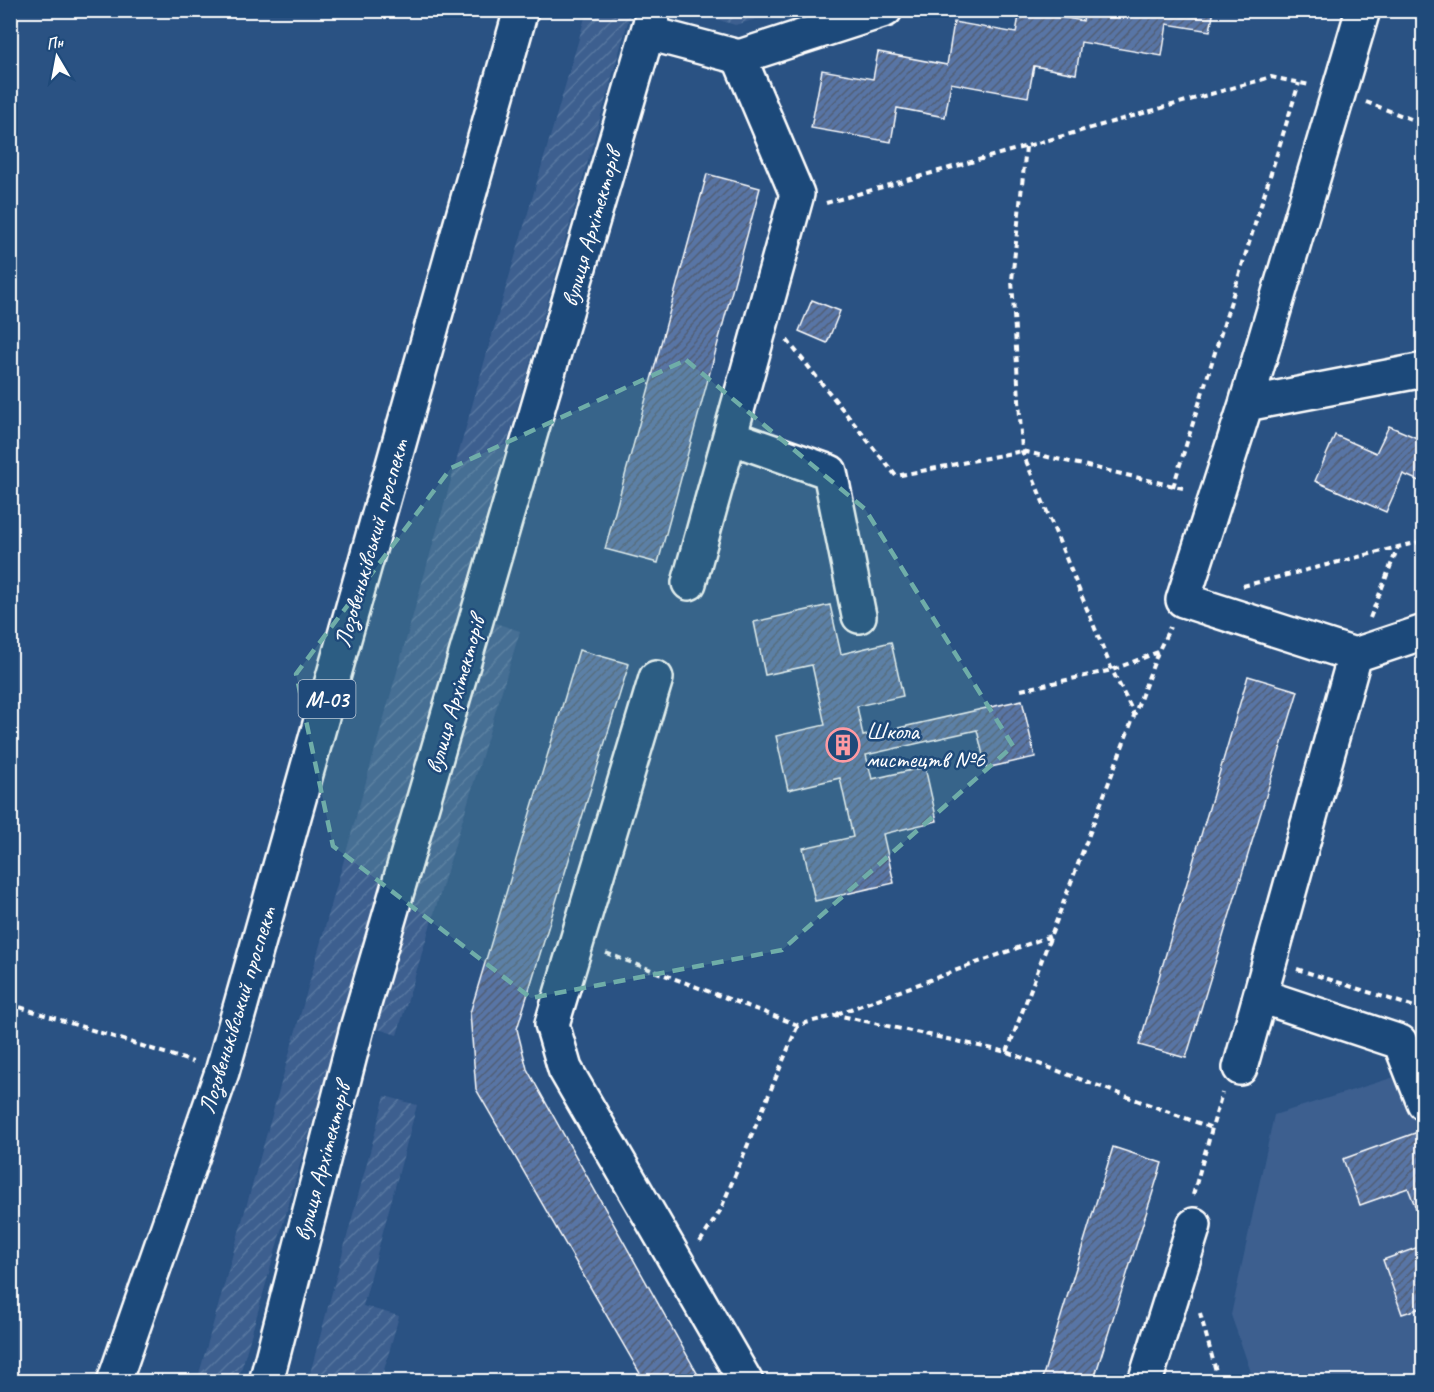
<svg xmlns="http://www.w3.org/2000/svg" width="1434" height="1392" font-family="Caveat,sans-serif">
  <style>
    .built { fill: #3c5f8f }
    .industrial { fill: url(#industrial-furrows) }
    .building { fill: url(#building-hatch); stroke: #fff; stroke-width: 1.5 }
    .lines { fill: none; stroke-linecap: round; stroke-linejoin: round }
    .minor-casing { stroke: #fff; stroke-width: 38 }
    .highway-casing { stroke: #fff; stroke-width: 38 }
    .path { stroke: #fff; stroke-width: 4; stroke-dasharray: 6 4.5; stroke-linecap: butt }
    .minor { stroke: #1f4a7a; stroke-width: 33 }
    .highway { stroke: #1f4a7a; stroke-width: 33 }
    .marked { fill: #6fada8; fill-opacity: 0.2; stroke: #6fada8; stroke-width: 4.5; stroke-dasharray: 12 8; stroke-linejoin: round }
    .labels { text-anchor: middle; stroke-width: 5; stroke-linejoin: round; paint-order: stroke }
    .shield { fill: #1f4a7a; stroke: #bcc9d7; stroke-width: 1.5 }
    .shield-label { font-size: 22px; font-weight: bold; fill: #fff }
    .street-label { font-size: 24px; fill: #fff; stroke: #1f4a7a }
    .poi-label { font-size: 24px; fill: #fff; stroke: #1f4a7a; text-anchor: start }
  </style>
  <defs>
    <pattern id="industrial-furrows" width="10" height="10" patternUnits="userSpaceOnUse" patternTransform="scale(1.5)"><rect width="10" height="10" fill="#3c5f8f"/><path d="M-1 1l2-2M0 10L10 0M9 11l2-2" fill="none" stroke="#5977a0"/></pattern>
    <pattern id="building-hatch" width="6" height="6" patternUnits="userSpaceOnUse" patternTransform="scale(1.5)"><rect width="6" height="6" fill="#5874a5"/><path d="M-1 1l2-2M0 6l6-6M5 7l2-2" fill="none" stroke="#515e74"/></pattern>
  </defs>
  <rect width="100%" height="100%" fill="#2a5283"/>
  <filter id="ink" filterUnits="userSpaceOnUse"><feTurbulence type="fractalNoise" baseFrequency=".0167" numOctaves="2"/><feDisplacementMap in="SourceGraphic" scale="12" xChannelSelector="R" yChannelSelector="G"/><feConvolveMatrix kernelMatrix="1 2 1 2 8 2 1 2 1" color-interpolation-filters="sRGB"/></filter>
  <g filter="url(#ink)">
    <path class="built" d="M1423,1068v313h-169l-23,-66 43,-200z"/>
    <path class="industrial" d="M587,11h44l-393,1370h-41l291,-1032z
      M690,11v-1l96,1 -51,14z
      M495,623l25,8 -123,404 -25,-8z
      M385,1096l32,9 -54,201 36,10 -18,65h-73z"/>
    <path class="building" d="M1020,10l63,11 2,-11h129l-4,21 -43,-7 -5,32 -81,-14 -5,32 -42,-8 -6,31 -77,-14 -6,34 -48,-9 -6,34 -80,-14 11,-58 51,9 5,-27 69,13 7,-43 62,11z
      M707,174l53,14 -102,375 -53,-14z
      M812,300l28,11 -13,32 -28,-12z
      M1389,426l35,15v42l-21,-9 -17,38 -71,-31 20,-46 41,18z
      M830,605l11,49 50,-12 12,54 -46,10 6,30 159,-36 13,57 -49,11 -9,-38 -111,25 6,24 53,-12 12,54 -54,13 11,49 -79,18 -12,-53 50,-11 -13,-59 -52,12 -12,-54 49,-11 -13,-60 -47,10 -11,-53z
      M579,650l50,14 -112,365 10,40 175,313h-57l-169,-293 -6,-76z
      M1248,676l50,15 -112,367 -47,-13z
      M1418,1132l6,14v83l-16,-41 -48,17 -17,-46z
      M1113,1147l49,16 -69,219h-52z
      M1424,1245v62l-22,7 -19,-54z"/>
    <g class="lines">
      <g class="minor-casing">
        <path id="minor" d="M648,33l91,24 146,-47
          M1246,404l178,-34
          M730,437l100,35 29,144
          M689,583l108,-389 -58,-137
          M1355,655l69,-23
          M656,678l-104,346 13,45 181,313
          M1261,996l139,46 24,61
          M1240,1068l115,-413 -172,-55 63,-196 117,-394
          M266,1382l91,-354 297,-1018
          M1145,1382l49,-157"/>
      </g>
      <g class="highway-casing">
        <path id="highway" d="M114,1382l108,-310 299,-1062"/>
      </g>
      <path class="path" d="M1366,102l58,22
        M1026,147l-14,133 10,171 90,219 22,44
        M826,203l445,-126 39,8
        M787,340l109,136 126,-25 165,38
        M1173,487l126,-404
        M1243,586l155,-39
        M1370,618l28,-71 26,-6
        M1021,690l91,-20 46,-18 12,-25
        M606,953l192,72 39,-10 170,37 205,76
        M1297,969l127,41
        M10,1004l183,58
        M837,1014l213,-78
        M1007,1052l151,-400
        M1193,1195l29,-102
        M700,1242l20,-31 78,-186
        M1200,1313l19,69"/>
      <use href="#minor" class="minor"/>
      <use href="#highway" class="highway"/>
    </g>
  </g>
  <path class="marked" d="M686,360l179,149 148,237 -231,204 -251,48 -198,-152 -37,-172 155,-206z"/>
  <defs>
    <g id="building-ring" transform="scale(1.725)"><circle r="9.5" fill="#1f4a7a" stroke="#ff9aa2" stroke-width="1.5"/><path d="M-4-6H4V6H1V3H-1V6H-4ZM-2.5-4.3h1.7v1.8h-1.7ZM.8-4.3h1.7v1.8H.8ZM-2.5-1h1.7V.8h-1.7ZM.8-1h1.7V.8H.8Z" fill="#ff9aa2"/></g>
  </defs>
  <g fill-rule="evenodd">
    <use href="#building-ring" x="843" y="745"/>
  </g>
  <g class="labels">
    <rect class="shield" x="298.5" y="680" width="57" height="38" rx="4.5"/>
    <g class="shield-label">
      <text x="327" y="707">М-03</text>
    </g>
    <g class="street-label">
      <text transform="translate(591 228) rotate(-74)" y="8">вулиця Архітекторів</text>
      <text transform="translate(371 543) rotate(-74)" y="8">Лозовеньківський проспект</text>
      <text transform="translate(455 695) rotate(-74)" y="8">вулиця Архітекторів</text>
      <text transform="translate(237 1010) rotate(-73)" y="8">Лозовеньківський проспект</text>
      <text transform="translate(322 1162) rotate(-75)" y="8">вулиця Архітекторів</text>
    </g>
    <g class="poi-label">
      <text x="866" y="739">Школа<tspan x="866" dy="28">мистецтв №6</tspan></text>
    </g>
  </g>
  <rect width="1434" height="1392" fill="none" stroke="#1f4a7a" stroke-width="36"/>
  <rect x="18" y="18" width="1398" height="1356" fill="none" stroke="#fff" stroke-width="2" filter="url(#ink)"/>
  <g transform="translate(57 57) rotate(350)" stroke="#1f4a7a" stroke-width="4.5" paint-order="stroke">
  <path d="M0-4.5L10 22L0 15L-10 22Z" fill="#ffffff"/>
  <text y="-9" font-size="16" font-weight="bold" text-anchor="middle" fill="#ffffff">Пн</text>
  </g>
</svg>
